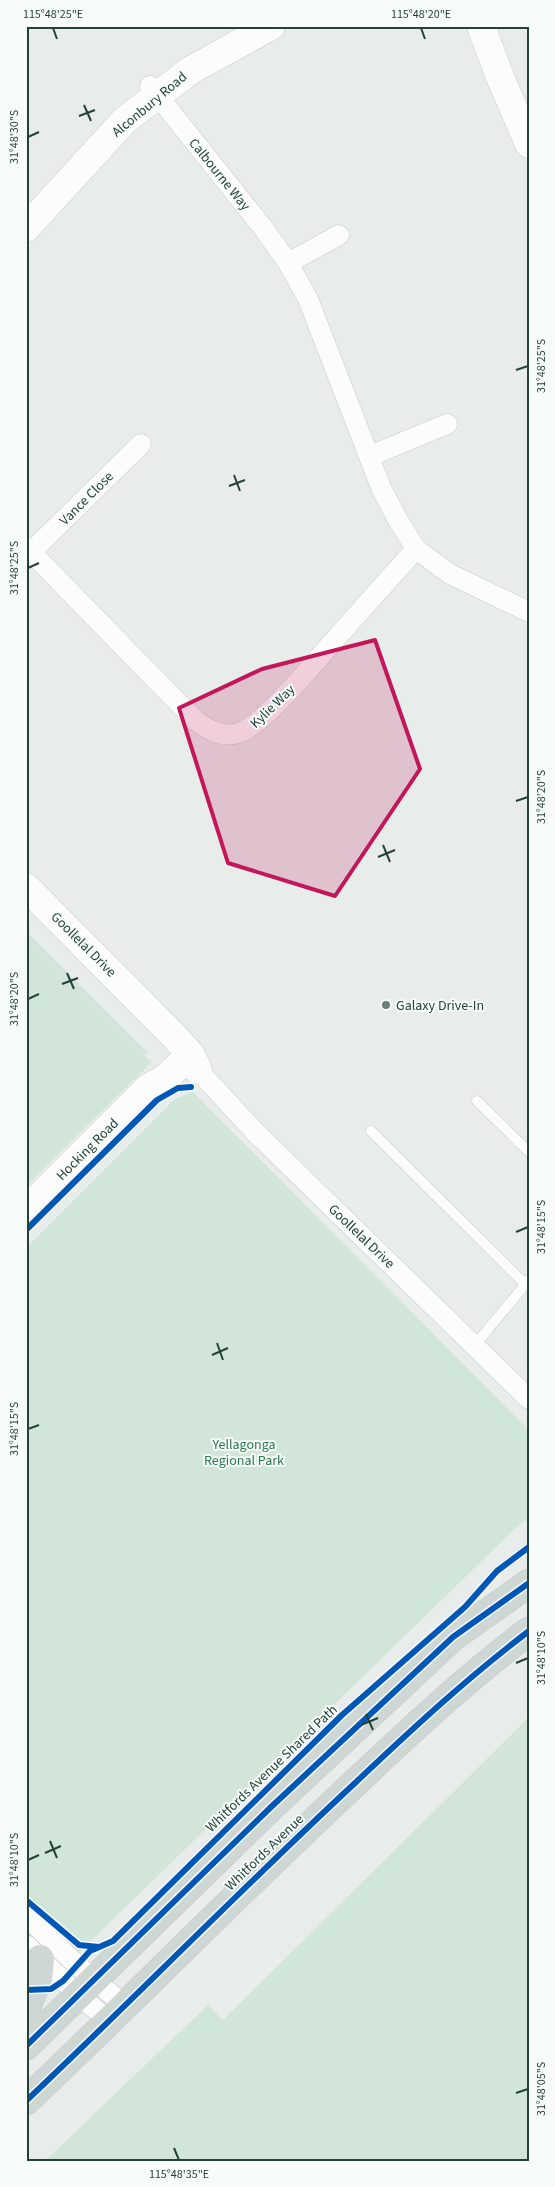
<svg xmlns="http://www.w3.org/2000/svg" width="555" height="2187" font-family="'Source Sans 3',sans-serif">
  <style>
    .green { fill: #d1e6d8 }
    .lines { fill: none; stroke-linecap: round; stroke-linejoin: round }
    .lane-casing { stroke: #c5cac8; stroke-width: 11 }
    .street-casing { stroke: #c5cac8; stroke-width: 21 }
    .secondary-casing { stroke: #c3cbc8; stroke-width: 29 }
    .primary-casing { stroke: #c3ccc9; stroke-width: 29 }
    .lane { stroke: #fcfcfc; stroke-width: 10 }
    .street { stroke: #fcfcfc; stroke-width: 20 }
    .secondary { stroke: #fcfcfc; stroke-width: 28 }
    .primary { stroke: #cfd7d5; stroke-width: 28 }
    .cycleway-casing { stroke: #f7fbf9; stroke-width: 9 }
    .cycleway { stroke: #0057b8; stroke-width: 6 }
    .marked { fill: #c2185b; fill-opacity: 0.2; stroke: #c2185b; stroke-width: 4; stroke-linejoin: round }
    .ticks { fill: none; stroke: #24423a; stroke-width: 2 }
    .poi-dot { fill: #697e78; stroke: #f7fbf9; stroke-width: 2 }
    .labels { text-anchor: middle; stroke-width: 4; stroke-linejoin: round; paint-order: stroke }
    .street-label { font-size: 14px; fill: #24423a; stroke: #f7fbf9 }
    .poi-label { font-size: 14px; fill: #24423a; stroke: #f7fbf9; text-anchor: start }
    .park-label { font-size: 14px; fill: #2d7a4b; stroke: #f7fbf9 }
    .neatline { fill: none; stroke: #24423a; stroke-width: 2 }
    .ticks-label { font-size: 12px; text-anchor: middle; fill: #24423a }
  </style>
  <rect width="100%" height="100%" fill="#e8edeb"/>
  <path class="green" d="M26,931l121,121 -3,3 8,7 -126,124z
    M193,1092l336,338v88l-7,4 -496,482v-756l149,-149z
    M529,1717v444h-484l163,-156 15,15z"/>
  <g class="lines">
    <g class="lane-casing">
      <path id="lane" d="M477,1101l52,51
        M371,1131l154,153
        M474,1346l55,-66"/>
    </g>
    <g class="street-casing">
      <path id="street" d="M150,86l114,143 24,34 20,36 74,191 16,30 18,29 34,25 79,38
        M288,263l51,-28
        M370,456l77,-32
        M26,547l170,174c13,9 26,17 42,12 23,-6 69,-62 86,-81 31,-35 61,-69 92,-103
        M31,552l110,-108
        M198,1070l57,62 274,267
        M26,1916l51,49 48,41
        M26,1945l53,51 31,25"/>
    </g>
    <g class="secondary-casing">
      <path id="secondary" d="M481,26l19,51 29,67
        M26,228l99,-108 66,-50 80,-44
        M26,887l149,150 16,18 7,15
        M26,1210l122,-122 16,-9 27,-24"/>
    </g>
    <g class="primary-casing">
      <path id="primary" d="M26,2009l12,-30 2,-20
        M26,2046l245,-239 182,-170 76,-54
        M26,2101c111,-105 217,-214 329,-318 56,-53 112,-105 174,-152"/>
    </g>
    <use href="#lane" class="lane"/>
    <use href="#street" class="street"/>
    <use href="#secondary" class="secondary"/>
    <use href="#primary" class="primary"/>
    <g class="cycleway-casing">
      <path id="cycleway" d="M26,1230l131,-130 21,-12 13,-1
        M26,1900l53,45 20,2
        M26,1990l25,-1 12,-8 27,-30 23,-10 229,-226 123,-108 32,-36 32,-24
        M26,2046l245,-239 182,-170 76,-54
        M26,2101c111,-105 217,-214 329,-318 56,-53 112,-105 174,-152"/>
    </g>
    <use href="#cycleway" class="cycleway"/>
  </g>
  <path class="marked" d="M375,640l45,129 -85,127 -107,-33 -49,-155 83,-39z"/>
  <path class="ticks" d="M53,28l4,11M421,28l4,11M84,105l7,16M79,116l16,-6M28,137l11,-5M516,370l12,-4M234,475l6,16M229,486l16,-6M28,568l11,-5M516,801l12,-4M383,845l7,17M378,857l17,-7M67,973l7,16M62,984l16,-6M28,999l11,-5M516,1232l12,-5M217,1343l6,17M212,1355l16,-7M28,1429l11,-4M516,1663l12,-5M366,1714l7,16M361,1725l17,-7M50,1841l7,17M45,1853l16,-7M28,1860l11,-5M516,2093l12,-4M174,2148l5,12"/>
  <circle class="poi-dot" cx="386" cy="1005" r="5"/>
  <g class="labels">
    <g class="street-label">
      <text transform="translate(149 104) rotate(-40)" y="5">Alconbury Road</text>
      <text transform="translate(220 174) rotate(51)" y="5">Calbourne Way</text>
      <text transform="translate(86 498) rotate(-45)" y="5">Vance Close</text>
      <text transform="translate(272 706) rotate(-44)" y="5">Kylie Way</text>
      <text transform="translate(84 944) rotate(45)" y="5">Goollelal Drive</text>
      <text transform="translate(87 1149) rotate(-45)" y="5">Hocking Road</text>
      <text transform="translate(362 1236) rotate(44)" y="5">Goollelal Drive</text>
      <text transform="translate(271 1768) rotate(-44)" y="5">Whitfords Avenue Shared Path</text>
      <text transform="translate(264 1852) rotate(-44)" y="5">Whitfords Avenue</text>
    </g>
    <g class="poi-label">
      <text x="396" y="1010">Galaxy Drive-In</text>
    </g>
    <g class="park-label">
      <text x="244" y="1449">Yellagonga<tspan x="244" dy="16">Regional Park</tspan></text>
    </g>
  </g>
  <rect width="555" height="2187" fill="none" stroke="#f7fbf9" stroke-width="55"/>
  <rect x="28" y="28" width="500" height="2132" class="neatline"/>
  <g class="ticks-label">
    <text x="53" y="18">115°48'25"E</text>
    <text x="421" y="18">115°48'20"E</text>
    <text transform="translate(14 137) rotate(-90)" y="4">31°48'30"S</text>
    <text transform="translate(541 366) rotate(-90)" y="4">31°48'25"S</text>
    <text transform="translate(14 568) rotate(-90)" y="4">31°48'25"S</text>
    <text transform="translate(541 797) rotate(-90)" y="4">31°48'20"S</text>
    <text transform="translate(14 999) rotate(-90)" y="4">31°48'20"S</text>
    <text transform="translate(541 1227) rotate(-90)" y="4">31°48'15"S</text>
    <text transform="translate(14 1429) rotate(-90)" y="4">31°48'15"S</text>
    <text transform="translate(541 1658) rotate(-90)" y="4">31°48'10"S</text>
    <text transform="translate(14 1860) rotate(-90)" y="4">31°48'10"S</text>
    <text transform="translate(541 2089) rotate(-90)" y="4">31°48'05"S</text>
    <text x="179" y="2178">115°48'35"E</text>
  </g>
</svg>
